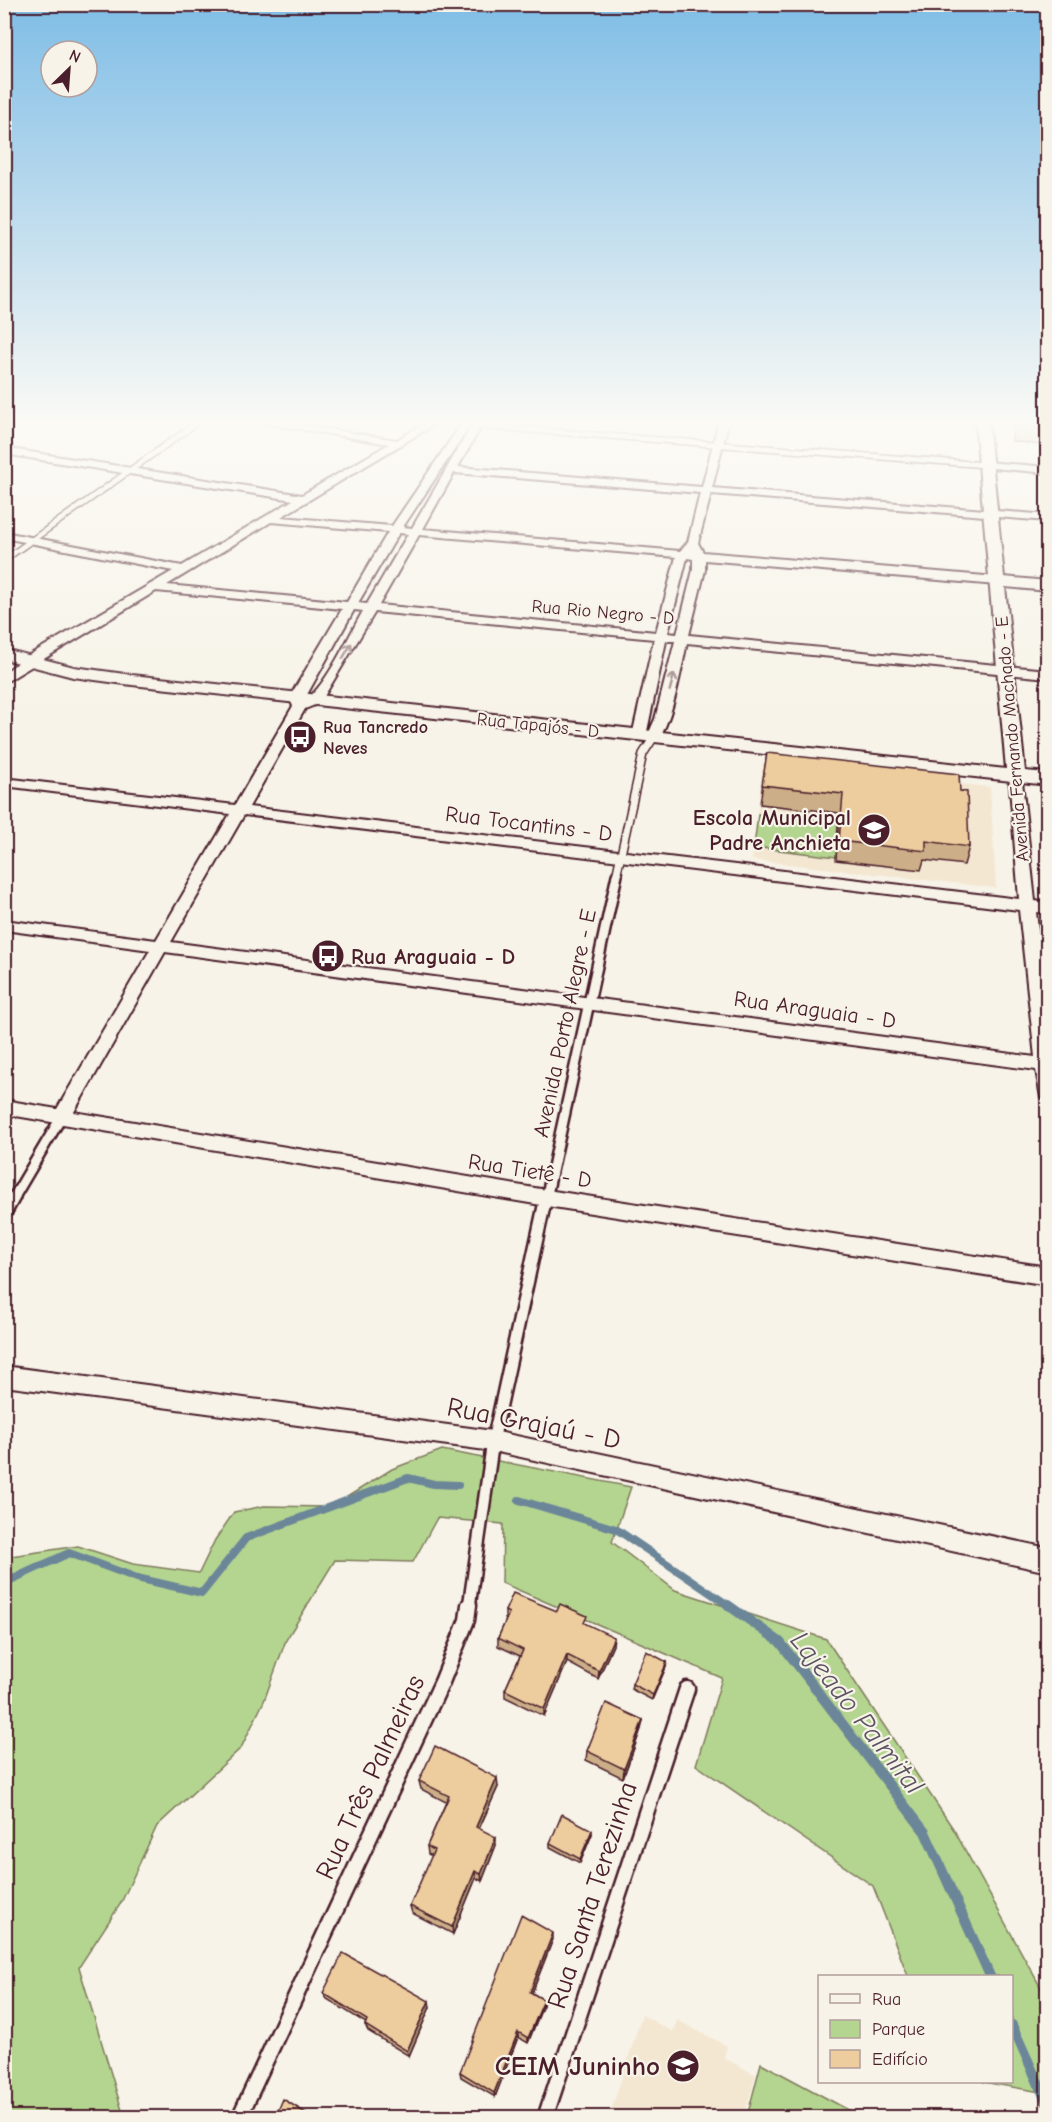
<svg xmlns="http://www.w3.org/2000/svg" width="1052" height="2122" font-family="'Comic Neue',sans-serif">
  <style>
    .built { fill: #f4e7d2 }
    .green { fill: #b4d58f; stroke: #7f7a5d; stroke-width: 1.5 }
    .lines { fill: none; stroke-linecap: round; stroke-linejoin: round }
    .stream-far1 { stroke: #6c8699; stroke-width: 8 }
    .stream { stroke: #6c8699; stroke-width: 10 }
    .lane-far4-casing { stroke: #4a1f2b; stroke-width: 8 }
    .lane-far3-casing { stroke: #4a1f2b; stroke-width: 10 }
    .lane-far2-casing { stroke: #4a1f2b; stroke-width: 14 }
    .lane-far1-casing { stroke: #4a1f2b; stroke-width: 16 }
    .lane-casing { stroke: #4a1f2b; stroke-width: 19 }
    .street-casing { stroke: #4a1f2b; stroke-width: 4 }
    .secondary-casing { stroke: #4a1f2b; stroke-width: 4 }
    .lane-far4 { stroke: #f7f3e8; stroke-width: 5 }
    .lane-far3 { stroke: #f7f3e8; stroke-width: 7 }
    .lane-far2 { stroke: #f7f3e8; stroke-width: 9 }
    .lane-far1 { stroke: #f7f3e8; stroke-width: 11 }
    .lane { stroke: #f7f3e8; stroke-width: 14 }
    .street { fill: #f7f3e8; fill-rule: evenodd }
    .secondary { fill: #f7f3e8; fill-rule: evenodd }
    .wall { fill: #ccaf88; stroke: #4a1f2b; stroke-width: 1.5 }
    .shaded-wall { fill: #a68f6f; stroke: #4a1f2b; stroke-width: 1.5 }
    .building { fill: #edcc9e; stroke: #4a1f2b; stroke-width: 1.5 }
    .oneway { stroke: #a0898a }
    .labels { text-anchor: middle; stroke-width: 4.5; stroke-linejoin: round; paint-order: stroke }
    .far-street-label { font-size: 18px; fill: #4a1f2b; stroke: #f7f3e8 }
    .far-poi-label { font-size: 18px; font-weight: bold; fill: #4a1f2b; stroke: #f7f3e8; text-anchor: start }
    .poi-label { font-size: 22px; font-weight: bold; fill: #4a1f2b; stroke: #f7f3e8; text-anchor: end }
    .street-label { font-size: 22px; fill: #4a1f2b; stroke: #f7f3e8 }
    .near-street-label { font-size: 27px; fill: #4a1f2b; stroke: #f7f3e8 }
    .near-poi-label { font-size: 27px; font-weight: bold; fill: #4a1f2b; stroke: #f7f3e8; text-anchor: end }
    .near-water-label { font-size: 28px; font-style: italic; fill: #5b5362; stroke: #f7f3e8 }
  </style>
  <rect width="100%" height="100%" fill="#f7f3e8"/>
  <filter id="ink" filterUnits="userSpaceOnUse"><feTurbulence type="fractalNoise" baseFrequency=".0167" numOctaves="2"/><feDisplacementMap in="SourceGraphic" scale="12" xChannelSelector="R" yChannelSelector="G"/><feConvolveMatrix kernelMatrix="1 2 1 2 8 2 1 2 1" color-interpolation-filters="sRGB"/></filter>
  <g filter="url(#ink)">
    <path class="built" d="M763,764l227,23 6,101 -244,-28z
      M642,2015l31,17 4,-12 50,26 -3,12 32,17 -12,42h-135z"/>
    <path class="green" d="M758,814l80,9 -2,34 -82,-10z
      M442,1450l189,37 -19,55 63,48 151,49 128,191 93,169v94l-64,-11h29v-106h-104l-35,-90 -177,-121 26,-87 -220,-95 1,-59 -66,-6 -24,44 -78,-2 -49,80 -22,61 -23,47 -84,78 -36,77 -42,64 45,150 -119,1v-561l73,-11 55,18 66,9 16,-33 19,-28 30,-6 67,1 61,-38z
      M761,2063l93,50v4h-107z"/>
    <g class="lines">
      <path class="stream-far1" d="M519,1500l97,29 115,78
        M4,1583l65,-30 68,25 65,15 44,-55 162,-60 26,6 24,1"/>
      <path class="stream" d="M728,1605l52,37 145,190 65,144
        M1012,2025l36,80"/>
      <g class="lane-far4-casing">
        <path id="lane-far4" d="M479,426l507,39
          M4,560l197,-140"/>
      </g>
      <g class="lane-far3-casing">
        <path id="lane-far3" d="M616,877l27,-123 11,-17"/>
      </g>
      <g class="lane-far2-casing">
        <path id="lane-far2" d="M13,1199l49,-83
          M546,1199l71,-324"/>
      </g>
      <g class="lane-far1-casing">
        <path id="lane-far1" d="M4,1215l10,-18
          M469,1607l24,-166 53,-244"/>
      </g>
      <g class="lane-casing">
        <path id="lane" d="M239,2118l203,-436 25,-62 2,-15
          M545,2118l142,-429"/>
      </g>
      <g class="street-casing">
        <path id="street" d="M4,420h12l-12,7z
          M246,420h25l126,20 33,-20h12l-161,97 111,9 72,-106h10l-71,107 9,1 63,-108h10l-27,47 244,20 17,-67h10l-17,68 336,27v6l-337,-27 -13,49 5,9 294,25 6,4 -6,4 -292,-25v10l-16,65 359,35v8l-361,-35c-4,17 -17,94 -33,98l-7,-4 8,-18 20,-78h-9l-20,95 -7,4 -7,-4 22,-97 -279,-27 -55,91 -15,6 -56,98 770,92 -10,-124 7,-4 5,1 14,129 13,2v10l-12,-1 12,99v89l-7,-2 -5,-28 -871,-118 -91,160 473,78 501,77v18l-501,-79 -543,-92v-14l53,9 93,-159 -146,-20v-10l152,20 74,-126 -226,-28v-8l231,27 58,-99 -4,-8 53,-89 -186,-18 -152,92v-10l20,-15 149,-87 -169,-33v-6l178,34 111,-66 -289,-46v-6l298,47 87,-51zM454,473l246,20 -12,49 -8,9 -257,-22zM271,522l117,10 -41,70 -180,-17zM399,533l9,1 -41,70 -9,-1zM419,535l257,22 -20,75 -277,-27zM687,558l6,1v11l-16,64 -9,-1zM354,610l9,1c-12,20 -39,81 -59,89zM244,815l775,95 16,147 -864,-115z
          M986,462l62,5v6l-66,-6 -1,-2z
          M4,1366l489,65 555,117v24l-555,-121 -489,-65z"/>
      </g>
      <g class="secondary-casing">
        <path id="secondary" d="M975,420h13l16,157 44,4v10l-43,-4 20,184 23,2v12l-916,-100 -59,-8 -69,-18v-10l70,18 58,8 874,94z"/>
      </g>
      <use href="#lane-far4" class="lane-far4"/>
      <use href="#lane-far3" class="lane-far3"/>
      <use href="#lane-far2" class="lane-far2"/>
      <use href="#lane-far1" class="lane-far1"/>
      <use href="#lane" class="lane"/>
      <use href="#street" class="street"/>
      <use href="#secondary" class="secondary"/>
    </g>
    <path class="wall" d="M1014,420h33v26l-35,-5z
      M767,753l193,38 9,56 -5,18 -40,-5 -3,10 -85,-10 3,-47 -79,-9z
      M505,1611l81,13 27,21 -15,34 -31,-17 -23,54 -39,-19v-7l15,-34 -22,-10v-8l8,-18 -1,-1z
      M667,1662l-1,5 -14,33 -21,-11 1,-5z
      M643,1720l-2,9 -18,49 -37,-18 1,-9z
      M419,1781l79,6 -19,42 17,16 -14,36 -6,-3 -23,56 -41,-21 -2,-7 22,-50 -4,-2 -1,-8 19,-44 -25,-13z
      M592,1834l-12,29 -30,-16v-4z
      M553,1939l-21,54 12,7 -1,5 -15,38 -10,-6 -23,60 -34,-20 -1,-5z
      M323,1993l107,14 -21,49 -41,-25 -3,-6 1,-2 -39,-24z"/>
    <path class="shaded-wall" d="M614,1637l-1,8 -15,34 1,-8z
      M567,1655v7l-23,54v-7z
      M667,1662l-1,5 -14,33 1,-5z
      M643,1720l-2,9 -18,49 1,-9z
      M497,1778l1,9 -22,48v-8z
      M592,1830v4l-12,29v-4z
      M496,1837v8l-14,36 -1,-7z
      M475,1871l1,7 -23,56 -1,-7z
      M553,1933v6l-23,59v-6z
      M544,2000l-1,5 -15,38v-5z
      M429,2001l1,6 -21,49 -2,-5z
      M518,2032v5l-23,60 -1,-4z"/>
    <path class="building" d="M1017,420h30v5l-30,-4z
      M767,753l192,21 1,17 7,1 2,55 -43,-6v10l-87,-10 4,-47 -81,-9z
      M513,1593l44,18 3,-7 27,12 -3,7 30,14 -15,34 -32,-16 -23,54 -39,-19 18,-40 -25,-12 11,-25 -4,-2z
      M646,1651l21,11 -14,33 -21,-11z
      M606,1703l37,17 -19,49 -37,-18z
      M435,1746l62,32 -21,49 20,10 -15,37 -6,-3 -23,56 -42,-21 24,-56 -7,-4 22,-50 -30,-15z
      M562,1814l30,16 -12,29 -30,-16z
      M521,1915l32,18 -23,59 14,8 -16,38 -10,-6 -24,61 -34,-21z
      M343,1953l86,48 -22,50 -42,-26 2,-5 -44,-27z
      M283,2099l31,19h-39z"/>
    <defs><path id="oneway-shaft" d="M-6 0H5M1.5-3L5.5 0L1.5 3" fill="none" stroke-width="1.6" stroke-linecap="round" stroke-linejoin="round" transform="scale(1.5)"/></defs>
    <g class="oneway">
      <use href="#oneway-shaft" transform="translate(347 651) rotate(-60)"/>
      <use href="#oneway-shaft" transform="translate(672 682) rotate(-75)"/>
    </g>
  </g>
  <linearGradient id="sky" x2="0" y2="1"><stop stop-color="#7fbde6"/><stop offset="0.59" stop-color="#fbfaf5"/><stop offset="1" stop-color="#fbfaf5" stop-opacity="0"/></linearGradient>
  <rect width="1052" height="717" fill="url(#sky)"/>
  <defs>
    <g id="bus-disc" transform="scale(1.725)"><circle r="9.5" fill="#4a1f2b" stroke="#f7f3e8"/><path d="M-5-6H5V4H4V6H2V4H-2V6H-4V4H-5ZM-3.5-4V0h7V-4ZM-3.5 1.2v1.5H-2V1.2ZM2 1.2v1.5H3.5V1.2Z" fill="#fff"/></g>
    <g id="school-disc" transform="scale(1.725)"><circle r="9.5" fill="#4a1f2b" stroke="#f7f3e8"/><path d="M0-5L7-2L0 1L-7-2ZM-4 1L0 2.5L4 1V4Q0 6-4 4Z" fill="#fff"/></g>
  </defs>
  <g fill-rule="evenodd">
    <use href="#bus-disc" x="300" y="737"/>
    <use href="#school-disc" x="874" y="830"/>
    <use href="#bus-disc" x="328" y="956"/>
    <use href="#school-disc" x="683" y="2066"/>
  </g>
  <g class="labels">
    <g class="far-street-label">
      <text transform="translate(603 612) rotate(5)" y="6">Rua Rio Negro - D</text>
      <text transform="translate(538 725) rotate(6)" y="6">Rua Tapajós - D</text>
      <text transform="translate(1012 739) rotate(-95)" y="6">Avenida Fernando Machado - E</text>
    </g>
    <g class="far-poi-label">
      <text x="323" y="733">Rua Tancredo<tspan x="323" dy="21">Neves</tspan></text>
    </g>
    <g class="poi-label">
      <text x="851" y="825">Escola Municipal<tspan x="851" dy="25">Padre Anchieta</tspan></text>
      <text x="351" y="964" text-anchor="start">Rua Araguaia - D</text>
    </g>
    <g class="street-label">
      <text transform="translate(529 823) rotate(7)" y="8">Rua Tocantins - D</text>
      <text transform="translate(815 1009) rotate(8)" y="8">Rua Araguaia - D</text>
      <text transform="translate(564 1023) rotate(-78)" y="8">Avenida Porto Alegre - E</text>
      <text transform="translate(530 1170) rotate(9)" y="8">Rua Tietê - D</text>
    </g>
    <g class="near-street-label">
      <text transform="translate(534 1423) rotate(11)" y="9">Rua Grajaú - D</text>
      <text transform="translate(370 1777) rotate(-65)" y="9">Rua Três Palmeiras</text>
      <text transform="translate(592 1895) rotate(-72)" y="9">Rua Santa Terezinha</text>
    </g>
    <g class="near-poi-label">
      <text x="660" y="2075">CEIM Juninho</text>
    </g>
    <g class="near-water-label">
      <text transform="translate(858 1712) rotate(52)" y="10">Lajeado Palmital</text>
    </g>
  </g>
  <rect width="1052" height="2122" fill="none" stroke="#f7f3e8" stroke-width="24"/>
  <rect x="12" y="12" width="1028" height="2098" fill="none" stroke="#4a1f2b" stroke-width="2" filter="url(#ink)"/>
  <rect x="818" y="1975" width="195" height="108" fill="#f7f3e8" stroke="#b29e9c" stroke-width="1.5"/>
  <rect x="830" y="1994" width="30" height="9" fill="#f7f3e8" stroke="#b29e9c" stroke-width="1.5"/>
  <text x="872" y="2005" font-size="18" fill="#4a1f2b">Rua</text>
  <rect x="830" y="2020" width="30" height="18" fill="#b4d58f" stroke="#b29e9c" stroke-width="1.5"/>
  <text x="872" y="2035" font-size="18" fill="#4a1f2b">Parque</text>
  <rect x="830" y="2050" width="30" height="18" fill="#edcc9e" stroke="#b29e9c" stroke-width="1.5"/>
  <text x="872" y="2065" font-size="18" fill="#4a1f2b">Edifício</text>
  <g transform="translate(69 69) rotate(25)"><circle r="28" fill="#f7f3e8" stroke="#b29e9c" stroke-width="1.5"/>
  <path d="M0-4.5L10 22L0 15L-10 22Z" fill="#4a1f2b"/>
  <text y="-9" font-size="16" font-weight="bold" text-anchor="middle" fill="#4a1f2b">N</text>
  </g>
</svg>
